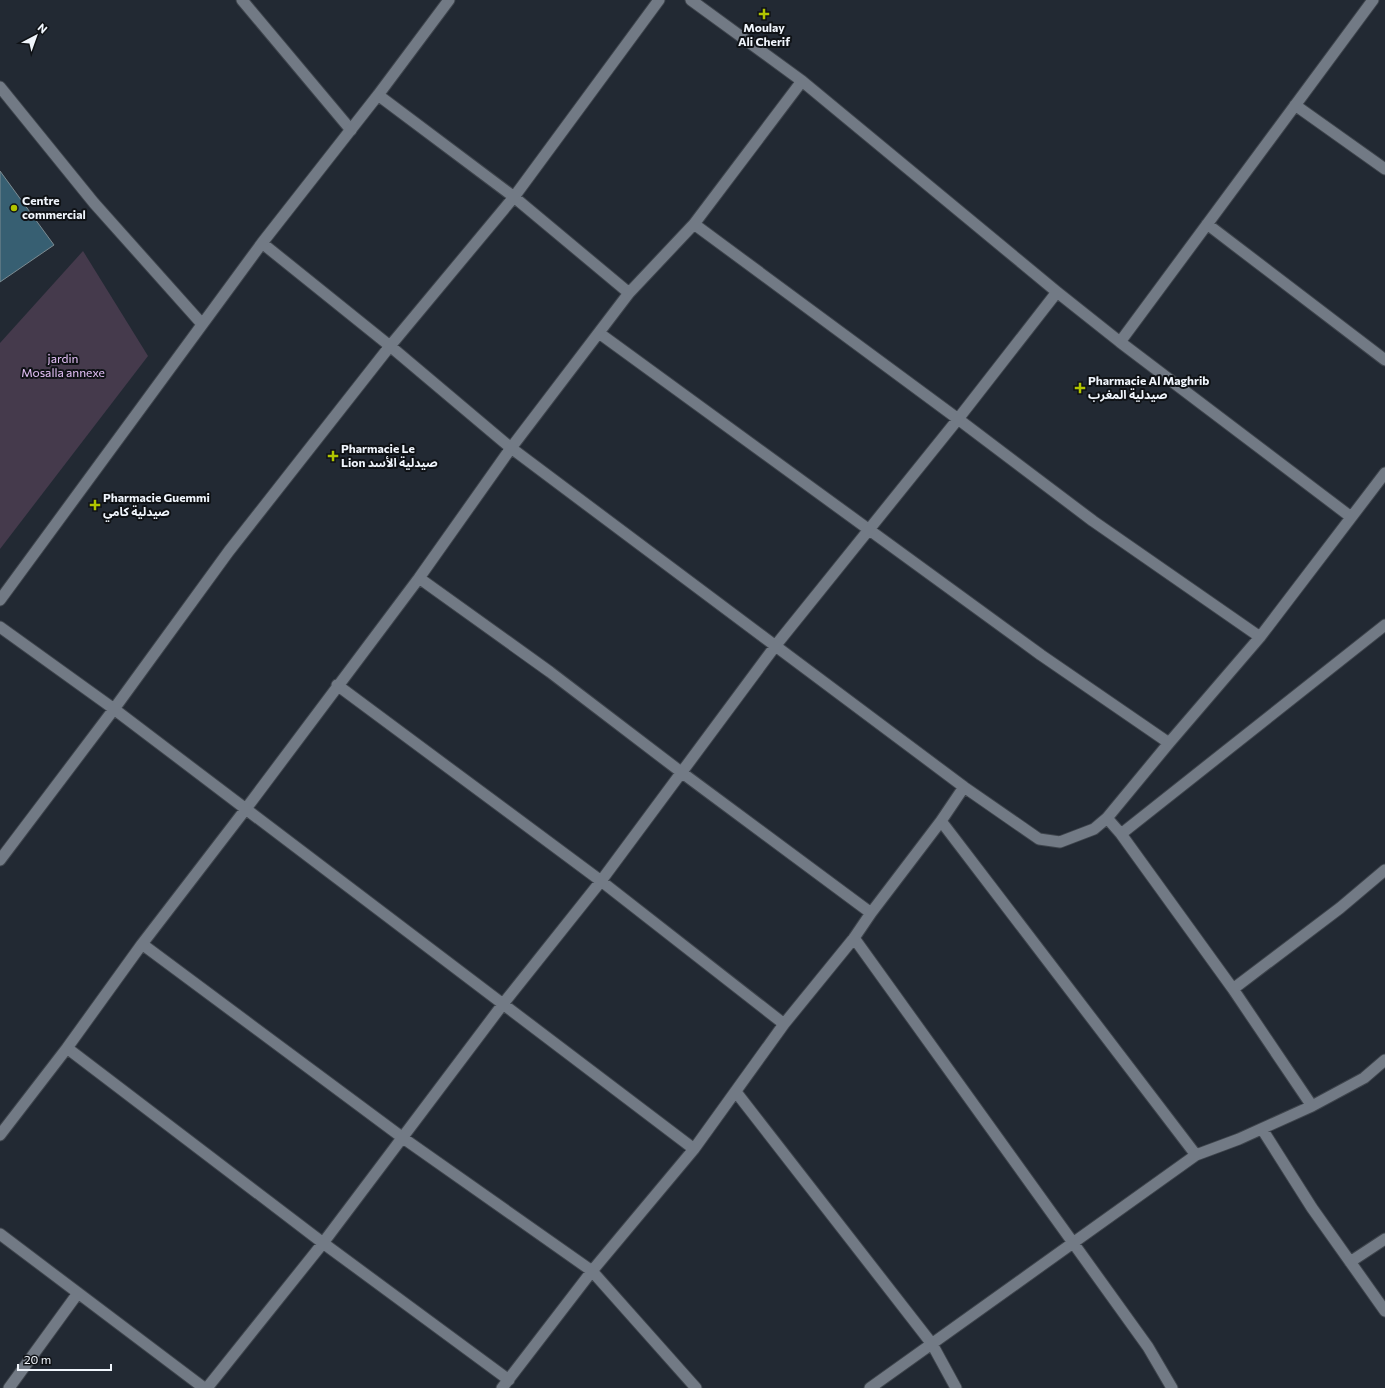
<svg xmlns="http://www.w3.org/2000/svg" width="1385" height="1388" font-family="Commissioner,'Noto Sans Arabic',sans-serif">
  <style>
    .green { fill: #453a4c }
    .building { fill: #375f72; stroke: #7c8b92 }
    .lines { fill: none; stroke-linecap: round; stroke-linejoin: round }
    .service-casing { stroke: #3e444c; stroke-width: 13 }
    .minor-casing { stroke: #3e444c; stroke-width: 13 }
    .service { stroke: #727a85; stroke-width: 11 }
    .minor { stroke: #727a85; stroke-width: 11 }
    .poi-dot { fill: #b1c500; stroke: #0f1216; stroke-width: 1.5 }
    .labels { text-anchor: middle; stroke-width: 4; stroke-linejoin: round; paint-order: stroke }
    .poi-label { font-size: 12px; font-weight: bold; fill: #f0f5fc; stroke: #0f1216; text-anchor: start }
    .park-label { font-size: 12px; fill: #e6c2f9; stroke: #0f1216 }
  </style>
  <rect width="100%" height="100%" fill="#222933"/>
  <path class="green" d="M83,251l65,105 -148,193v-206z"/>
  <path class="building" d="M0,171l54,74 -54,37z"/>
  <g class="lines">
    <g class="service-casing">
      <path id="service" d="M242,0l109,130"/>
    </g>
    <g class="minor-casing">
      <path id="minor" d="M691,0l111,81 255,211 63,50 231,175
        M0,87l94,116 108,121
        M378,95l136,102 115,96
        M1295,105l90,64
        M694,224l264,195 135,102 167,116
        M1207,224l178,136
        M262,243l128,103 121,102 453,339
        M599,333l442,322 128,88
        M1120,342l253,-342
        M419,578l131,94 131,100 190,141
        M0,600l262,-357 116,-148 71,-95
        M0,627l114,82 580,440
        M337,685l264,196 183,143
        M1107,818l14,16 112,155 79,117
        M941,821l255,334
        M1121,834l264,-209
        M0,860l114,-151 115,-158 161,-205 124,-149 145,-197
        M854,938l294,409 24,41
        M142,944l261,194 189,133 104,117
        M1233,989l107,-81 45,-38
        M67,1048l256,195 186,137
        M736,1092l196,252 24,44
        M1262,1129l50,79 73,103
        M0,1135l67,-87 75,-104 103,-134 174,-232 92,-130 118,-155 65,-69 108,-143
        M0,1234l204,154
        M1350,1262l35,-23
        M9,1388l69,-95
        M207,1388l116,-145 180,-239 98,-123 175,-236 182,-226 99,-127
        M502,1388l90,-117 102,-122 90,-125 70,-86 17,-25 70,-92 23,-34 75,52 21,3 34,-13 13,-11 62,-75 91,-106 125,-164
        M870,1388l326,-233 43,-16 73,-33 52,-28 21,-18"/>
    </g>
    <use href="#service" class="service"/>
    <use href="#minor" class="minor"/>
  </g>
  <g class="poi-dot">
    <path d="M762 8h4v4h4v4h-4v4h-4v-4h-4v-4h4z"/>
    <circle cx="14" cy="208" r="4"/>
    <path d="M1078 382h4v4h4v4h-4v4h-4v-4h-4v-4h4z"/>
    <path d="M331 450h4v4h4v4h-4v4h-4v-4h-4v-4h4z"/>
    <path d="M93 499h4v4h4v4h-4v4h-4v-4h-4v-4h4z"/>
  </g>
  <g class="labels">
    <g class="poi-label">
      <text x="764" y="32" text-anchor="middle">Moulay<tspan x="764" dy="14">Ali Cherif</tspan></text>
      <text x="22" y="205">Centre<tspan x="22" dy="14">commercial</tspan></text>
      <text x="1088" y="385">Pharmacie Al Maghrib<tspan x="1088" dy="14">صيدلية المغرب</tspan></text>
      <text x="341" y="453">Pharmacie Le<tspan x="341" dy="14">Lion صيدلية الأسد</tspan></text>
      <text x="103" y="502">Pharmacie Guemmi<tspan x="103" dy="14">صيدلية كامي</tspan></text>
    </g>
    <g class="park-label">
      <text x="63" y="363">jardin<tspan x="63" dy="14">Mosalla annexe</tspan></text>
    </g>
  </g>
  <g transform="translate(36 36) rotate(41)" stroke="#0f1216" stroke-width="3" paint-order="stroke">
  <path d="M0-3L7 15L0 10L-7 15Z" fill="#f0f5fc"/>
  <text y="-6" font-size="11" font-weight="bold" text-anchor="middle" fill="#f0f5fc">N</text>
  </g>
  <path d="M18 1364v6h93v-6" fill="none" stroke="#f0f5fc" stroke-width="2"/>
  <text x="24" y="1364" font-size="12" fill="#f0f5fc" stroke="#0f1216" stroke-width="3" paint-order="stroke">20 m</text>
</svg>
